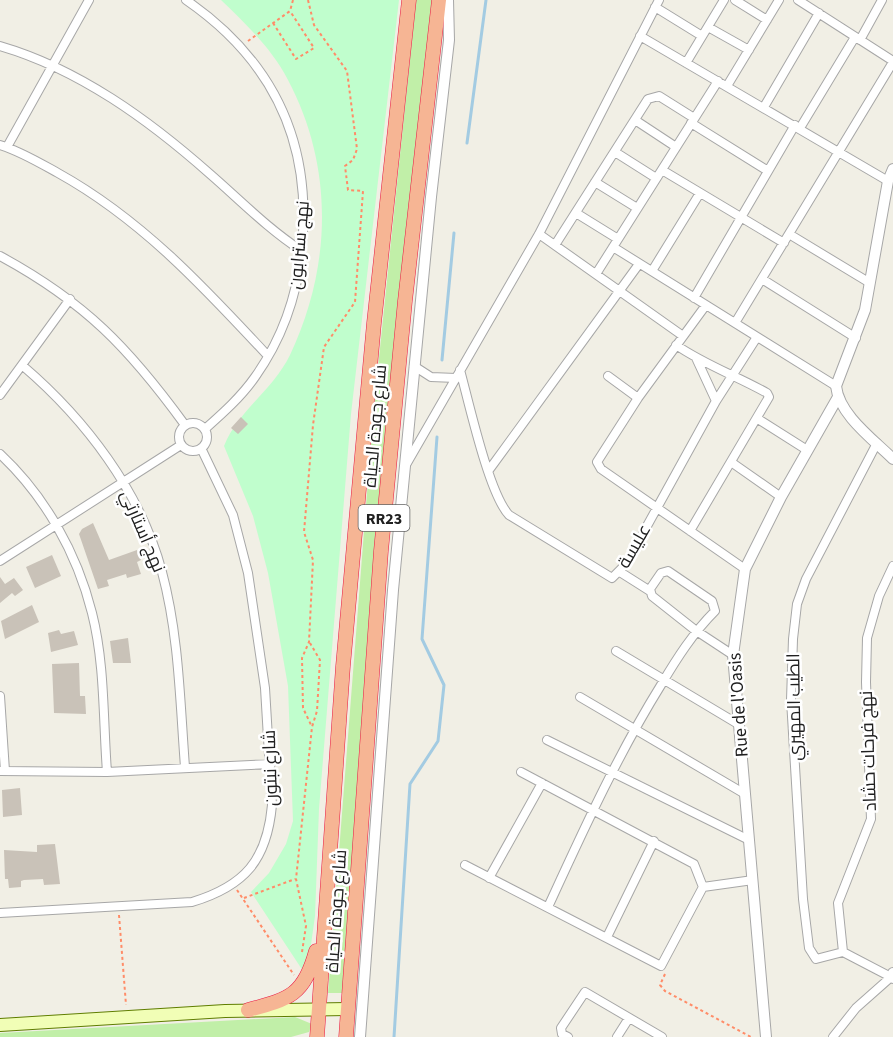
<svg xmlns="http://www.w3.org/2000/svg" width="893" height="1037" font-family="'Source Sans 3',Cairo,sans-serif">
  <style>
    .grass { fill: #c1efa8 }
    .park { fill: #c0fecd }
    .lines { fill: none; stroke-linecap: round; stroke-linejoin: round }
    .stream { stroke: #a3cbe2; stroke-width: 3 }
    .building { fill: #c9c2b8 }
    .minor-casing { stroke: #a7a7a7; stroke-width: 10 }
    .tertiary-casing { stroke: #a7a7a7; stroke-width: 12 }
    .secondary-casing { stroke: #5f7d00; stroke-width: 14 }
    .trunk-casing { stroke: #e91944; stroke-width: 15 }
    .path { stroke: #ff8c68; stroke-width: 2; stroke-dasharray: 3 3; stroke-linecap: butt }
    .minor { stroke: #fff; stroke-width: 8 }
    .tertiary { stroke: #fff; stroke-width: 10 }
    .secondary { stroke: #f1feb6; stroke-width: 12 }
    .trunk { stroke: #f6b594; stroke-width: 14 }
    .labels { text-anchor: middle; stroke-width: 5; stroke-linejoin: round; paint-order: stroke }
    .shield { fill: #fff; stroke: #636363; stroke-width: 1.5 }
    .shield-label { font-size: 16px; font-weight: bold; fill: #202020 }
    .street-label { font-size: 18px; fill: #202020; stroke: #fff }
  </style>
  <rect width="100%" height="100%" fill="#f1efe5"/>
  <path class="grass" d="M416,0h19l-89,993h-18l45,-577z
    M295,1017l17,7 -3,8 -18,5h-291v-4z"/>
  <path class="park" d="M221,0h178l-48,414 -32,395 -4,107 -6,43 -6,12 -52,-79 18,-19 17,-29 7,-23 -5,-135 -20,-113 -15,-57 -29,-70c14,-35 49,-56 66,-91 42,-89 44,-188 -2,-275 -16,-31 -42,-56 -67,-80z"/>
  <g class="lines">
    <path class="stream" d="M467,143l19,-143
      M442,360l12,-127
      M394,1037l16,-253 28,-43 6,-56 -22,-46 15,-202"/>
  </g>
  <path class="building" d="M241,417l7,7 -10,10 -7,-6z
    M93,523l16,37 28,-10 4,10 -4,2 4,12 -14,4 -1,-4 -19,6 2,6 -11,3 -19,-55 3,-5z
    M52,555l9,21 -26,12 -9,-21z
    M0,577l5,7 9,-6 9,12 -8,6 -3,-3 -12,10z
    M32,605l7,17 -34,17 -4,-18z
    M59,630l2,4 13,-3 4,14 -27,7 -3,-19z
    M128,638l3,25h-18l-3,-22z
    M79,663l1,33h5l1,18 -32,-1 -2,-49z
    M20,788l2,27 -19,2 -1,-27z
    M55,844l5,40 -16,1 -1,-6 -19,1 -3,1v6l-12,1 -1,-9h-3l-1,-29 33,2v-7z"/>
  <g class="lines">
    <g class="minor-casing">
      <path id="minor" d="M186,0c87,60 126,141 116,246 -4,48 -18,90 -47,131 -14,20 -32,36 -50,52
        M735,0l32,20
        M798,0l95,61
        M655,7l47,29
        M708,27l41,23
        M640,36l248,145
        M860,40l22,-40
        M0,46c79,23 149,74 210,128 30,26 58,55 92,77
        M686,63l38,-63
        M727,86l52,-86
        M764,107l55,-94
        M635,120l41,27
        M691,123l77,48
        M800,128l55,-91
        M0,145c20,6 40,18 58,28 83,46 146,114 210,183
        M7,147l82,-147
        M615,152l41,26
        M662,170l122,73
        M595,182l42,26
        M576,213l42,26
        M539,234l144,102
        M789,234l81,49
        M555,245l93,-146 11,-3 35,22
        M613,247l223,139
        M0,256c85,46 129,92 185,169
        M652,271l48,-78
        M596,274l122,-193
        M762,279l94,59
        M694,298l101,-173
        M706,305l-68,93 -41,64 4,7 144,100
        M735,323l158,-261
        M676,345c29,20 61,31 91,48l2,4 -79,134
        M697,360l19,41
        M23,366c62,53 118,126 139,206 17,63 18,130 23,195
        M414,366l17,11 25,1
        M460,370c9,33 29,124 49,145l103,63 14,-14 90,-163 41,-64
        M608,376l30,22
        M0,395l70,-96
        M758,419l49,31
        M179 437a14 14 0 1 1 28 0a14 14 0 1 1-28 0Z
        M0,454c45,42 77,99 92,159 13,51 11,107 15,159
        M731,462l50,35
        M407,463l132,-229 120,-234
        M489,470l150,-206
        M0,561l181,-116
        M620,572l30,19
        M616,651l122,73
        M0,696l5,75
        M580,697l165,97
        M547,740l202,100
        M0,771l107,1 164,-8
        M465,865l196,101 42,-79 -9,-23 -173,-92
        M489,878l53,-95
        M703,887l50,-7
        M548,907c35,-76 69,-151 113,-222 16,-27 32,-52 54,-74l-3,-10 -44,-30 -7,2 -11,16 2,7 43,34 38,25
        M0,913l192,-11c53,-16 75,-42 80,-97l-7,-117 -17,-115 -15,-58 -32,-67
        M607,937l47,-96
        M843,952l-27,7 -7,-11 -6,-49 -12,-199 2,-61 4,-35 9,-25 71,-136
        M568,1037l-6,-3 -1,-6 24,-36 77,45
        M617,1037l12,-19
        M833,1037l23,-29 35,-31 -48,-25 -5,-49 33,-84 -5,-137 1,-44 12,-42 14,-30"/>
    </g>
    <g class="tertiary-casing">
      <path id="tertiary" d="M893,169l-5,12 -23,129 -29,76c3,29 38,54 57,73
        M893,973v5
        M360,1037l33,-447 38,-393 18,-157 -1,-40
        M766,1037l-33,-382 12,-86 36,-72 57,-100"/>
    </g>
    <g class="secondary-casing">
      <path id="secondary" d="M0,1025l225,-14 122,-2"/>
    </g>
    <g class="trunk-casing">
      <path id="trunk" d="M248,1010c42,-11 56,-15 68,-59
        M317,1037l26,-371 31,-343 35,-323
        M346,1037l35,-486 24,-250 34,-301"/>
    </g>
    <path class="path" d="M308,0l6,25 33,46 10,78 -4,11 -8,6 3,24 15,1 -8,111 -31,45 -11,78 -9,107 9,28 -4,82 -7,16 1,50 9,19
      M273,23l23,36 18,-11 -24,-37
      M248,41l42,-30 3,-11
      M237,890l57,85
      M244,898l51,-19
      M119,915l7,90
      M302,952l4,-26 -10,-47 16,-152 5,-16 3,-51 -10,-17
      M665,974l-5,11 5,6 86,46"/>
    <use href="#minor" class="minor"/>
    <use href="#tertiary" class="tertiary"/>
    <use href="#secondary" class="secondary"/>
    <use href="#trunk" class="trunk"/>
  </g>
  <g class="labels">
    <rect class="shield" x="358.5" y="505" width="51" height="26" rx="4.5"/>
    <g class="shield-label">
      <text x="384" y="524">RR23</text>
    </g>
    <g class="street-label">
      <text transform="translate(299 245) rotate(-85)" y="6">نهج سترابون</text>
      <text transform="translate(375 426) rotate(-85)" y="6">شارع جودة الحياة</text>
      <text transform="translate(143 531) rotate(67)" y="6">نهج أستارتي</text>
      <text transform="translate(634 546) rotate(-60)" y="6">عليسة</text>
      <text transform="translate(738 705) rotate(-94)" y="6">Rue de l'Oasis</text>
      <text transform="translate(794 707) rotate(-91)" y="6">الطيب المهيري</text>
      <text transform="translate(868 751) rotate(-92)" y="6">نهج فرحات حشاد</text>
      <text transform="translate(270 768) rotate(-92)" y="6">شارع نبتون</text>
      <text transform="translate(336 911) rotate(-86)" y="6">شارع جودة الحياة</text>
    </g>
  </g>
</svg>
